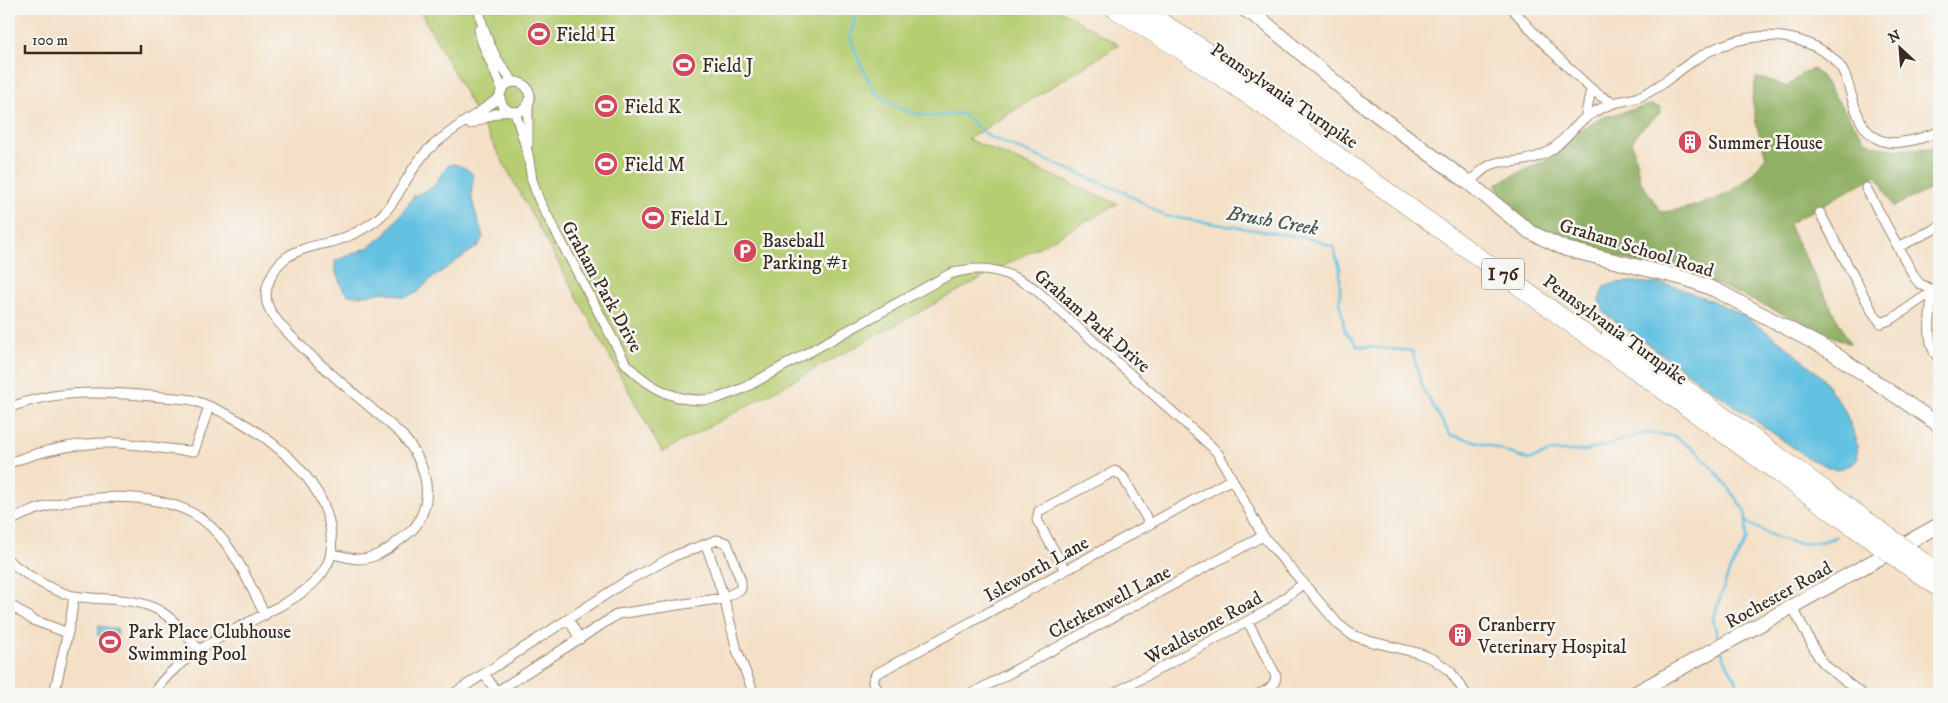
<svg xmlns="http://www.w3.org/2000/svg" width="1948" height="703" font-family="'IM FELL DW Pica',serif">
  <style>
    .green { fill: #b6cd71; stroke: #787c48 }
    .forest { fill: #90b063; stroke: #666d40 }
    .water { fill: #64c1e2; stroke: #507680 }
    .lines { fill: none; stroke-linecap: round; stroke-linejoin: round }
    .stream { stroke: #64c1e2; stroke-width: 2.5 }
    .street-casing { stroke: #988572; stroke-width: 11 }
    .secondary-casing { stroke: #988572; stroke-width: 16 }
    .highway-casing { stroke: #988572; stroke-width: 19 }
    .street { stroke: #fff; stroke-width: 9 }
    .secondary { stroke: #fff; stroke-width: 14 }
    .highway { stroke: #fff; stroke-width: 18 }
    .highway-bridge-casing { stroke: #988572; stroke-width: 19; stroke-linecap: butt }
    .highway-bridge { stroke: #fff; stroke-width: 18 }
    .labels { text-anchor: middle; stroke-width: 5; stroke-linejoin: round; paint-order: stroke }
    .shield { fill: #f6f6f2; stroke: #73675e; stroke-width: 1 }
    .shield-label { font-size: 18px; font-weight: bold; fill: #3b2a1e }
    .poi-label { font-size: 19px; fill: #3b2a1e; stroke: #f6f6f2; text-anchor: start }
    .street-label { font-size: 19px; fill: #3b2a1e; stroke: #f6f6f2 }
    .water-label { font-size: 20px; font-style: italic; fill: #475759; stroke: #f6f6f2 }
  </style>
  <rect width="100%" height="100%" fill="#f6f6f2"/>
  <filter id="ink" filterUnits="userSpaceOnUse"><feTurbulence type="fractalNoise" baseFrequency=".02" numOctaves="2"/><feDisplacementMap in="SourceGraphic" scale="10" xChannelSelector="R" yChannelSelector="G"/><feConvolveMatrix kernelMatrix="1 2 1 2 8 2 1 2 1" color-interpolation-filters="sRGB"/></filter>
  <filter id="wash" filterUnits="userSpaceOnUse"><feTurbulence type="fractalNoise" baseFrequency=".0096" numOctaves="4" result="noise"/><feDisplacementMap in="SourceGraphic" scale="20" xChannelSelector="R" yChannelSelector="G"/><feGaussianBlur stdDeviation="1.12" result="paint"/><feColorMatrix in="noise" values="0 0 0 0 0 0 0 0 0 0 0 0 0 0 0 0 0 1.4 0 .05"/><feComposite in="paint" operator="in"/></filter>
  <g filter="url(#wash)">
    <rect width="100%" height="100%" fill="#f4e0c6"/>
    <path class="green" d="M419,9h639l61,36 -151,94 150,65 -456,248z"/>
    <path class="forest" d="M1813,69l8,7 43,63c23,16 46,9 72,9l3,6v31l-46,22 -16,-32 -89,49 62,120 -136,-61 -133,-36 -38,-14 -40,-30 -7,-19 56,-27 28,-26 23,-14 48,-12 10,3 -1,5 -22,19 -6,10 8,38 21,32c29,-3 65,-12 87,-34 7,-6 12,-14 18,-21l-9,-30 -5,-29 4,-20c12,0 20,5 31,9l17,-15z"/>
    <path class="water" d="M454,164c6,2 14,4 18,10 3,5 -2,16 0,24 2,13 8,26 11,39l-5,9 -46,32 -15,15 -12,4 -19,-5 -28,4 -9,-1 -5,-4 -3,-6 -6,-15v-9l32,-13 18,-13 29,-39 19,-9 14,-21z
      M1632,282l38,3 40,15 35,16 41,30 35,30 23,33 12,29 2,20 -5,6 -17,6 -28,-12 -204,-145 -5,-13 5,-13 12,-4z
      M99,626l19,3 -4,20 -9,-2 1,-10 -9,-2z"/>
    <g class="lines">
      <path class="stream" d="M863,9l-8,7 -5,21 10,26 14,28 25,18 31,8 31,-4 29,24 134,55 41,24 148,23 20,8 7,21v36l5,27 13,15 54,5 11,38 27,46 32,8 47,17 24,-9h32l61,-18 28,3 24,16 30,35 17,24 2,28 -18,33 -16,47 5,22
        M1746,522c32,18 54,29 90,15
        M1721,651l21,43"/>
    </g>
  </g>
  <g filter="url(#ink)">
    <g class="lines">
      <g class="street-casing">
        <path id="street" d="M479,9c3,23 18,56 35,73
          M1513,9c17,21 36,40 56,59 14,13 27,28 45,35
          M479,30l3,12 20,47
          M500 97a15 15 0 1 1 30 0a15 15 0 1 1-30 0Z
          M515,112l13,42 4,26 7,20 87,164c24,25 56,42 92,34 9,-3 18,-7 26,-10l206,-114c34,-11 57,-3 85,15l177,158 7,8 44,81 75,88 14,11 17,6 49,12 15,6 17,12 16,23
          M1585,119l6,-30
          M470,124l19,-8 18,-6
          M528,144v-38
          M1469,183c8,-8 16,-17 27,-20 5,-2 10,-1 15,-1 13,-1 26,-4 37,-10 14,-8 23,-23 36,-33 8,-6 21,-13 30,-16 10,-3 20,-3 29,-8 20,-9 35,-25 53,-36 30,-20 71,-29 105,-18 18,6 36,16 44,34 9,23 11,61 42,67 17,3 37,-5 52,-10
          M1866,188l49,90 5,6 13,6c-2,18 -9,55 6,68
          M1820,213l52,98 9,12 11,-4 47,-32
          M1898,247l41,-20
          M9,408c47,-20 104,-16 153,-11 10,1 21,1 30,3 57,18 135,72 139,136 1,11 1,20 -4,29 -10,21 -35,35 -55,45 -40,22 -94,44 -119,84
          M9,463c34,-13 71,-21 108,-20 26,1 51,8 77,8l15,-44
          M9,522c46,-28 149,-37 194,-2 30,23 45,61 62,95
          M706,544l18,54 13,52 17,44
          M332,554c8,1 18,5 27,5 13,0 28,-8 38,-17 7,-5 16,-11 20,-18 19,-31 7,-64 -15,-89 -26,-25 -128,-103 -135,-132 -4,-16 7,-37 20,-46 15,-10 34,-12 51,-17 12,-4 26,-11 37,-19 24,-18 31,-49 52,-70 21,-21 49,-35 73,-54
          M9,561c19,15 40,29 64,35 28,5 62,0 87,15 15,9 27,25 38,38
          M1065,570l-28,-50 2,-9 76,-40 8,6 27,47
          M9,604l24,16 35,13
          M1792,606l26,50 8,10 36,28
          M568,619l12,20
          M1248,622l28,54c-1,10 -8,14 -17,18
          M484,674l13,18
          M54,694l17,-76 3,-22
          M453,694l172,-112 49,-26 43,-16 10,3 14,38v8l-17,9 -106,16 -125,80
          M880,694l-7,-12 3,-8 356,-195
          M971,694l292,-158
          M1113,694l157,-85 34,-26"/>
      </g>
      <g class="secondary-casing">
        <path id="secondary" d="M1244,9l19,12 86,73 120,89 61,49 36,17 121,30 29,11 114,61 109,74
          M1634,694l305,-169"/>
      </g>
      <g class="highway-casing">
        <path id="highway" d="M1115,9l63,39 160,108 546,393
          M1141,9l87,56 76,53
          M1610,337l54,36 232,169
          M1908,551l31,22
          M1895,557l44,31"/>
      </g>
      <use href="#street" class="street"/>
      <use href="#secondary" class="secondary"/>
      <use href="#highway" class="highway"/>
      <g class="highway-bridge-casing">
        <path id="highway-bridge" d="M1896,542l12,9
          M1884,549l11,8"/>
      </g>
      <use href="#highway-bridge" class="highway-bridge"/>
    </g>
  </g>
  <defs>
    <g id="stadium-disc" transform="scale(1.25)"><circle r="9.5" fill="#d1495b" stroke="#f6f6f2"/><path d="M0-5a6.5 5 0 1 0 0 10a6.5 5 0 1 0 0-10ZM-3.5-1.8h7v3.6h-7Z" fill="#fff"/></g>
    <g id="building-disc" transform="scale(1.25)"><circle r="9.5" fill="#d1495b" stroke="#f6f6f2"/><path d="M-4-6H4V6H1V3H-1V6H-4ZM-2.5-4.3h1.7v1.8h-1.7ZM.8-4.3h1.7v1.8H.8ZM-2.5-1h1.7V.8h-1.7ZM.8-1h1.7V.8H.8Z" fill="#fff"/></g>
    <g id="parking-disc" transform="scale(1.25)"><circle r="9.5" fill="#d1495b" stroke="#f6f6f2"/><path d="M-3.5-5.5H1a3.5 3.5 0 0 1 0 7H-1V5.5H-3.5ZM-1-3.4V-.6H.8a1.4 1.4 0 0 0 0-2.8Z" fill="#fff"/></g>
  </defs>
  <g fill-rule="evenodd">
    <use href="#stadium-disc" x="539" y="34"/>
    <use href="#stadium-disc" x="684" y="65"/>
    <use href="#stadium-disc" x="606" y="106"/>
    <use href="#building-disc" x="1690" y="142"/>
    <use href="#stadium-disc" x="606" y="164"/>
    <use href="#stadium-disc" x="653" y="218"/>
    <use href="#parking-disc" x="745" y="251"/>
    <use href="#building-disc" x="1460" y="635"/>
    <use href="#stadium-disc" x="110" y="642"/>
  </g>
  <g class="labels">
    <rect class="shield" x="1482" y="258.5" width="42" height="31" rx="4"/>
    <g class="shield-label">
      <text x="1503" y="280">I 76</text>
    </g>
    <g class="poi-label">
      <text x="556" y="41">Field H</text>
      <text x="702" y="72">Field J</text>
      <text x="624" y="113">Field K</text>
      <text x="1708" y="149">Summer House</text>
      <text x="624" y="171">Field M</text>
      <text x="670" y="225">Field L</text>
      <text x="762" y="247">Baseball<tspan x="762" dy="22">Parking #1</tspan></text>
      <text x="1478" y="631">Cranberry<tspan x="1478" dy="22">Veterinary Hospital</tspan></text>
      <text x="128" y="638">Park Place Clubhouse<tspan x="128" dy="22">Swimming Pool</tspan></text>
    </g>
    <g class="street-label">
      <text transform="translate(1285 95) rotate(34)" y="7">Pennsylvania Turnpike</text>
      <text transform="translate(1637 247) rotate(17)" y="7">Graham School Road</text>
      <text transform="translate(603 286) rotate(61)" y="7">Graham Park Drive</text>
      <text transform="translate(1093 320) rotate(41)" y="7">Graham Park Drive</text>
      <text transform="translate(1616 329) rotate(36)" y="7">Pennsylvania Turnpike</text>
      <text transform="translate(1036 568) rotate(-29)" y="7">Isleworth Lane</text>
      <text transform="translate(1778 594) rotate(-29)" y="7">Rochester Road</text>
      <text transform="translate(1109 601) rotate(-28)" y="7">Clerkenwell Lane</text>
      <text transform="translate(1203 627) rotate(-29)" y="7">Wealdstone Road</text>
    </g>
    <g class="water-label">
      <text transform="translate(1273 220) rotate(10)" y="7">Brush Creek</text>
    </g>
  </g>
  <rect width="1948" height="703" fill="none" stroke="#f6f6f2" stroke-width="30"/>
  <g transform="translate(1900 48) rotate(334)" stroke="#f6f6f2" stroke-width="4" paint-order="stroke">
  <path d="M0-4L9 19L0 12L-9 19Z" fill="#3b2a1e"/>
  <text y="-8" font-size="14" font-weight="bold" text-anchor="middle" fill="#3b2a1e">N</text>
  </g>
  <path d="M25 45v8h116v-8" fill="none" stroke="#3b2a1e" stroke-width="2.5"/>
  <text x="32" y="45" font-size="15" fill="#3b2a1e" stroke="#f6f6f2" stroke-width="4" paint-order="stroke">100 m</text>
</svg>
